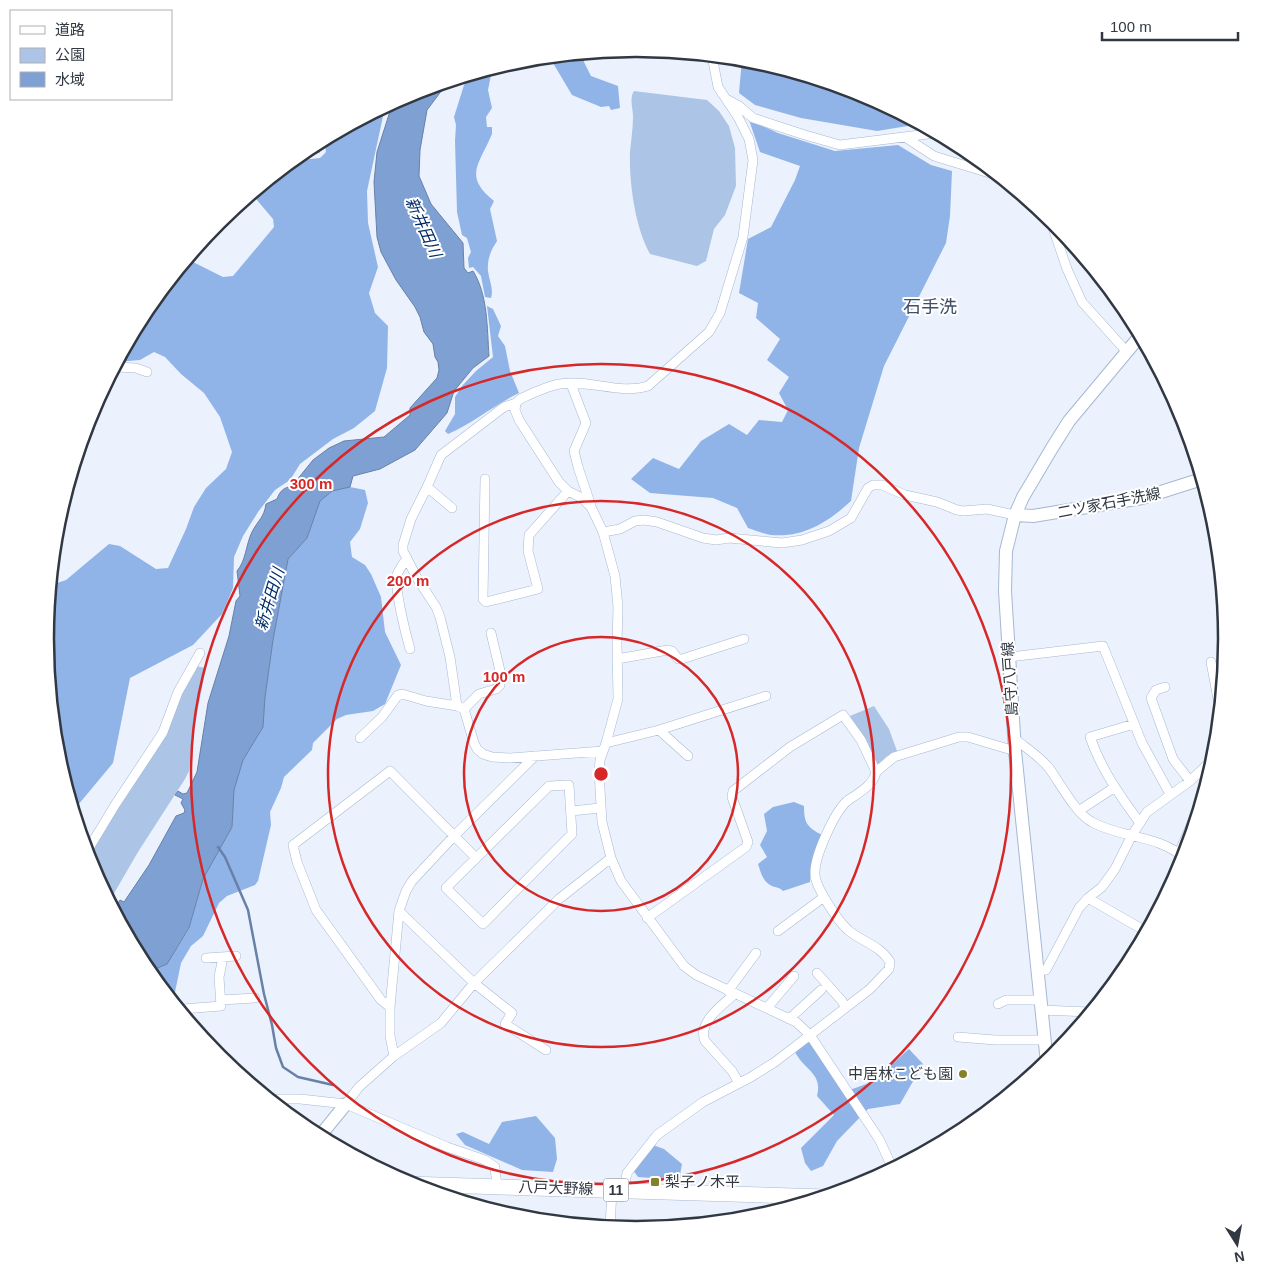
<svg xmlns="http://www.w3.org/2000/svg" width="1272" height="1279" font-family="Arial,'Noto Sans JP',sans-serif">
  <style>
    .green { fill: #acc4e6 }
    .forest { fill: #90b3e8 }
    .water { fill: #7ea0d3; stroke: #6781a8 }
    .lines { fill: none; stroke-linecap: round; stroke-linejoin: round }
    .stream { stroke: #6781a8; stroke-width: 2.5 }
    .street-casing { stroke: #a6b8d2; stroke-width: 10 }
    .secondary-casing { stroke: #a6b8d2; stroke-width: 14 }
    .primary-casing { stroke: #a6b8d2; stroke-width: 16 }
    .street { stroke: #fff; stroke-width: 9 }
    .secondary { stroke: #fff; stroke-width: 12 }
    .primary { stroke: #fff; stroke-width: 15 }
    .ring { fill: none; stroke: #d62828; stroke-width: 2.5 }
    .poi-dot { fill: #84822a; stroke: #fff; stroke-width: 2 }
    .labels { text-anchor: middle; stroke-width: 4; stroke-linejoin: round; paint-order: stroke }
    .shield { fill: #fff; stroke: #6f747b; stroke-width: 1 }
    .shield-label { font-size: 14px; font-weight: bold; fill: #313842 }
    .street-label { font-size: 15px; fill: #313842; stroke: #fff }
    .poi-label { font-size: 15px; fill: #313842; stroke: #fff; text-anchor: end }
    .water-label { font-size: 16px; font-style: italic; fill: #002c68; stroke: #fff }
    .quarter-label { font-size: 18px; fill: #405066; stroke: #fff }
    .rim { fill: none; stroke: #313842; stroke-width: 2.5 }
    .centre { fill: #d62828; stroke: #fff; stroke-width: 2.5 }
    .ring-label { font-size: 15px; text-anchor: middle; font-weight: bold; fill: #d62828; stroke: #fff; stroke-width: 4; stroke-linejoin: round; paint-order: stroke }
  </style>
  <rect width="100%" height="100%" fill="#ebf2fd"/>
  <path class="green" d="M634,91l73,9 12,11 10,15 6,22 1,38 -11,29 -11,14 -8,32 -9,5 -47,-12c-15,-27 -21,-71 -20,-102 1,-12 3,-23 3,-35 0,-9 -4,-18 1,-26z
    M318,142l2,11 -20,2z
    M195,666l11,2 -14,70 -3,33 -4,8 -47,73 -29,50 -19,-37 -2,-7 89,-155z
    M874,706l15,23 8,22 -10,5 -11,10 -27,-47 1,-3z"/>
  <path class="forest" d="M586,53l-2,9 7,14 27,10 2,22 -9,2 -2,-4 -8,1 -29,-12 -19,-32v-6z
    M742,59l10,1 110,34 58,30 -43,7 -76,-13 -46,-13 -16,-12z
    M490,69l1,6 -3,15 4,18 -6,9 1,10h5v7c-13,31 -29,42 2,67l-4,8 7,32c-6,9 -10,18 -9,30 1,9 6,18 3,27l-6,-1 -4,-21 -8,-9 -4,1 -1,-10 3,-6 -4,-14 -5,-3 -5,-23 -2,-71 1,-16 -2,-8 10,-32 6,-10z
    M385,107l-18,84 1,32 10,44 -9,26 6,20 13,13 -1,42 -12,43 -21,17 -21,11 -33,25 -10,16 -15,10 -17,22 -15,24 -9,21 -1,31 -11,26 -29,31 -63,33 -17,85 -40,48 -17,-56 -11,-115 6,-59 3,3 12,-4 43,-36 11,2 36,23 12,-1 18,-39 8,-22 12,-19 20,-19 6,-17 -12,-35 -16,-24 -23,-19 -16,-17 -11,-5 -14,8 -23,2 28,-51 42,-52 36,18 10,-1 41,-49 -1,-8 -21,-25 40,-33 28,-3 6,-6 -2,-13z
    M749,120l29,13 57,18 63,-6 33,20 21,6 -2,45 -4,27 -62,123 -25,82 -8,53c-23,21 -47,37 -80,34 -8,-1 -16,-5 -23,-7l-11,-20 -24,-10 -63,-5 -19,-14 22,-21 26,11 22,-28 28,-17 18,11 12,-15 23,2 6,-12 -9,-17 10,-16 -22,-17 13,-21 -24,-21 2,-15 -19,-10 9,-54 23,-12 24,-47 5,-14 -40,-14z
    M487,306l6,3 8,17 -3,10 7,10 5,25 9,22c-25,12 -46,30 -71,41l-3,-3 10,-17v-17l7,-11 14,-15 17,-14z
    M350,487l15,3 3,13 -8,26 -10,13 2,15 13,8 6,9 10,23 4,35 16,33 -16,39 -12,7 -27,4 -9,4 -24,24 -1,7 -28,27 -3,11 -11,24 1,13 -13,56 -3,4 -28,11 -8,7 -16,33 -12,10 -10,17 -6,29 -9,2 -18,-22 19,-8 22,-35 14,-50 29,-52 2,-37 9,-30 20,-33 2,-30 8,-57 15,-81 19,-21 13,-37 12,-10z
    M794,802l10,4c0,17 3,21 18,29 -8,18 -11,28 -12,47l-27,9c-4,-4 -6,-3 -11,-5 -9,-4 -11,-13 -14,-22l9,-7 -7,-12 7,-14 -3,-17 9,-7z
    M809,1042l35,50 28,-10 37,-33 14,15 -23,40 -32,5 -31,32 -14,25 -12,5 -6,-8 -4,-15 33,-33 -17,-19c6,-23 -13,-26 -22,-44z
    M536,1116l19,22 2,21 -4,13 -31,-2 -57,-25 -9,-11 7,-2 26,12 13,-22z
    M653,1145l11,4 18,15 -3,16 -41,-3 -5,-7z"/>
  <path class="water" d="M452,81l-7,5 -18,24 -7,40 -1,26 12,28 32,39 1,25 4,5 5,-2c15,24 14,57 16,85l-16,12 -19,23 -7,22 -32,37 -35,19 -27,7 -3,11 -18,4 -12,10 -13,37 -19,21 -15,81 -8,57 -2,30 -20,33 -9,30 -2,37 -29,52 -14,49 -22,36 -19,8 -34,-62 6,-10 4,2 25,-37 27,-49 8,-3 1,-3 -4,-7 2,-4 -8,-4 3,-4 5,3 4,-1 10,-21 11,-69 21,-67 7,-35 4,-5 -3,-25c9,-10 9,-27 15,-39 6,-12 12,-14 14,-28l11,-5c3,-8 6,-11 15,-13l21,-26 16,-12 15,-7 40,-4 26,-22v-7l27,-30 2,-8 -1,-8 -3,-5 -2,-13 -9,-12 -4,-15 -5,-10 -19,-27 -15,-28 -4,-15 -3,-55 3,-30 16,-50 17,-9z"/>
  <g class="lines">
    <path class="stream" d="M218,847l7,10 23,53 16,84 8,31 4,23 7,19 15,10 35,8"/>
    <g class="street-casing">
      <path id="street" d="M712,56l6,31 20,30 11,22 4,21 -10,77 -23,76 -11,19 -61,54c-28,9 -59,-7 -88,-2 -13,2 -27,9 -40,15l-4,4 -1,7 4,10 40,62 9,9 14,7 9,9 12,25 12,44 3,31 -1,37 1,55 -12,44 -6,17 -1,12 3,50 9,36 10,23 63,85 12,9 100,47 14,13 69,104 14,30
        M728,100l11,6 14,12 52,17 35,10 96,-12
        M905,137l29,19 65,20
        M1050,219l17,50 15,33 45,50
        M115,367l21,1 11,4
        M571,384l15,39 -12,28 4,16 13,39
        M485,479l-2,120 3,3 52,-13 -10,-38 1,-16 39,-44
        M427,487l25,21
        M603,532l17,-3 15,-8 9,-1 13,2 46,16 13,2 13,-2 53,5 20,-3 27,-9 22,-13 17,-30 5,-3h9l23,10 32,7 20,8 6,1 24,-2 28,6
        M407,558c-3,5 -8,11 -10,17 -3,13 9,60 13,74
        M1009,657l94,-11 39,97 28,51
        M617,659l51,-9 4,1 6,8h4l62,-20
        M1211,662l9,48
        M1165,687l-9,3 -5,8 22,61 17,22
        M457,706l-7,-49 -10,-40 -4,-10 -19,-29 -14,-27v-6l8,-26 16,-32 14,-32 63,-48 12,-4
        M464,709l15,-15 17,-5 4,-4 1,-10 -10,-42
        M1134,724l-44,13c11,32 30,59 50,86
        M659,730l29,26
        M360,738l22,-21 16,-22 4,-1 24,7 31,5 7,3 10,34 3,6 6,5 9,3 18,1 93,-7
        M1014,738c12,10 25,18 35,30 11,15 27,46 43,54 28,16 68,13 92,36
        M606,743l53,-13 107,-34
        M569,785l3,49 -89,90 -37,-36 103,-102z
        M1080,810l35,-23
        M571,811l29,-3
        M86,853l29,-48 41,-62 7,-11 15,-40 22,-39
        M1179,853l14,-32
        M1088,898l59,34
        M399,911l75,72 38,30 -7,11 41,26
        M647,918l99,-71 2,-5 -16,-45 1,-6 57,-44 53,-32 18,25 15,32
        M778,931l46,-34
        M206,958l30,-2
        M1037,971l9,-1 33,-62 9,-10 14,-11 13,-18 17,-34 15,-23 43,-31 25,-24
        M817,973l25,28 3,6
        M728,991l28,-38
        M735,994c-12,10 -38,29 -30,47l27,30 7,12
        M221,1000l34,-2
        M998,1004l8,-4h35
        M390,1007l-9,-7 -65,-90 -19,-48 -4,-17 97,-74 86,87
        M767,1008l27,-32
        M1042,1010l47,2
        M180,1011l3,-2 38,-3 -2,-29 4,-20
        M789,1019l32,-29
        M206,1037v6
        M958,1037l37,3h50
        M394,1056l-4,-20v-29l9,-96 7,-20 6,-10 42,-45 81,-80
        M269,1099h31l46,5 101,43 38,13 10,7 2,20
        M346,1104l13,-17 35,-31 47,-33 33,-40 85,-84 52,-41
        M624,1190l3,-17 30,-38 46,-33 48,-25 24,-15 95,-73 19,-20 1,-7c-10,-17 -28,-20 -42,-32 -10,-9 -33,-43 -33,-56 -1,-17 19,-61 32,-73 10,-7 27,-16 29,-29l18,-15 65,-20h9l47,14
        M610,1228l2,-38"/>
    </g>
    <g class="secondary-casing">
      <path id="secondary" d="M1015,515l18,1 109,-18 60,-19
        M1047,1063l-32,-312 -10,-160 1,-40 9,-36 8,-18 29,-49 17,-27 71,-85
        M319,1137l27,-33"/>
    </g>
    <g class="primary-casing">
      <path id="primary" d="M407,1184l418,13"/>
    </g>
    <use href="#street" class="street"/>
    <use href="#secondary" class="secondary"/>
    <use href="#primary" class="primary"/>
  </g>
  <g class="ring">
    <circle cx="601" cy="774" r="137"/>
    <circle cx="601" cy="774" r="273"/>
    <circle cx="601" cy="774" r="410"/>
  </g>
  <g class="poi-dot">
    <circle cx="963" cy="1074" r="5"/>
    <rect x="650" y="1177" width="10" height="10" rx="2.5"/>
  </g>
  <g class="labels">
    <rect class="shield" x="603.5" y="1178.5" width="25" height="23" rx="4"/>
    <g class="shield-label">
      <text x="616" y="1195">11</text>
    </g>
    <g class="street-label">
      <text transform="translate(1109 503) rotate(-11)" y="5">二ツ家石手洗線</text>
      <text transform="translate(1010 679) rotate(-94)" y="5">島守八戸線</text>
      <text transform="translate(556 1188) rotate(2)" y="5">八戸大野線</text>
    </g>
    <g class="poi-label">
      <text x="953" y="1079">中居林こども園</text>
      <text x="665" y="1187" text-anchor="start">梨子ノ木平</text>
    </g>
    <g class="water-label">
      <text transform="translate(424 227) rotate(66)" y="6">新井田川</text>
      <text transform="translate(269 599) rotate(-73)" y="6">新井田川</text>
    </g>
    <g class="quarter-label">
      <text x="930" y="313">石手洗</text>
    </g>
  </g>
  <path d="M0 0H1272V1279H0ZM54 639a582 582 0 1 1 1164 0a582 582 0 1 1-1164 0Z" fill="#fff" fill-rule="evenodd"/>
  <path class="rim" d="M54 639a582 582 0 1 1 1164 0a582 582 0 1 1-1164 0Z"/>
  <circle cx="601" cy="774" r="8" class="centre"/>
  <g class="ring-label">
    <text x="311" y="489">300 m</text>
    <text x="408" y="586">200 m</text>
    <text x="504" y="682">100 m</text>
  </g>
  <rect x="10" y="10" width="162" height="90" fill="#ffffff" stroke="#adafb3"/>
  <rect x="20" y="26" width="25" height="8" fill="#ffffff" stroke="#adafb3"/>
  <text x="55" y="35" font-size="15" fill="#313842">道路</text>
  <rect x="20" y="48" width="25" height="15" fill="#acc4e6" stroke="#adafb3"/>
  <text x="55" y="60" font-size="15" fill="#313842">公園</text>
  <rect x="20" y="72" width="25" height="15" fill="#7ea0d3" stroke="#adafb3"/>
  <text x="55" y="85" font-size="15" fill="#313842">水域</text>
  <g transform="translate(1237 1244) rotate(169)" stroke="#ffffff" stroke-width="4" paint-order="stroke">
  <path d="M0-4L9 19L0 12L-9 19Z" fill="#313842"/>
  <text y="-8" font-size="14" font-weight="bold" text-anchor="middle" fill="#313842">N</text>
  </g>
  <path d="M1102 32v8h136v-8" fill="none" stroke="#313842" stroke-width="2.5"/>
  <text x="1110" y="32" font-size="15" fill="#313842" stroke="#ffffff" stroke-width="4" paint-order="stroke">100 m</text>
</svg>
